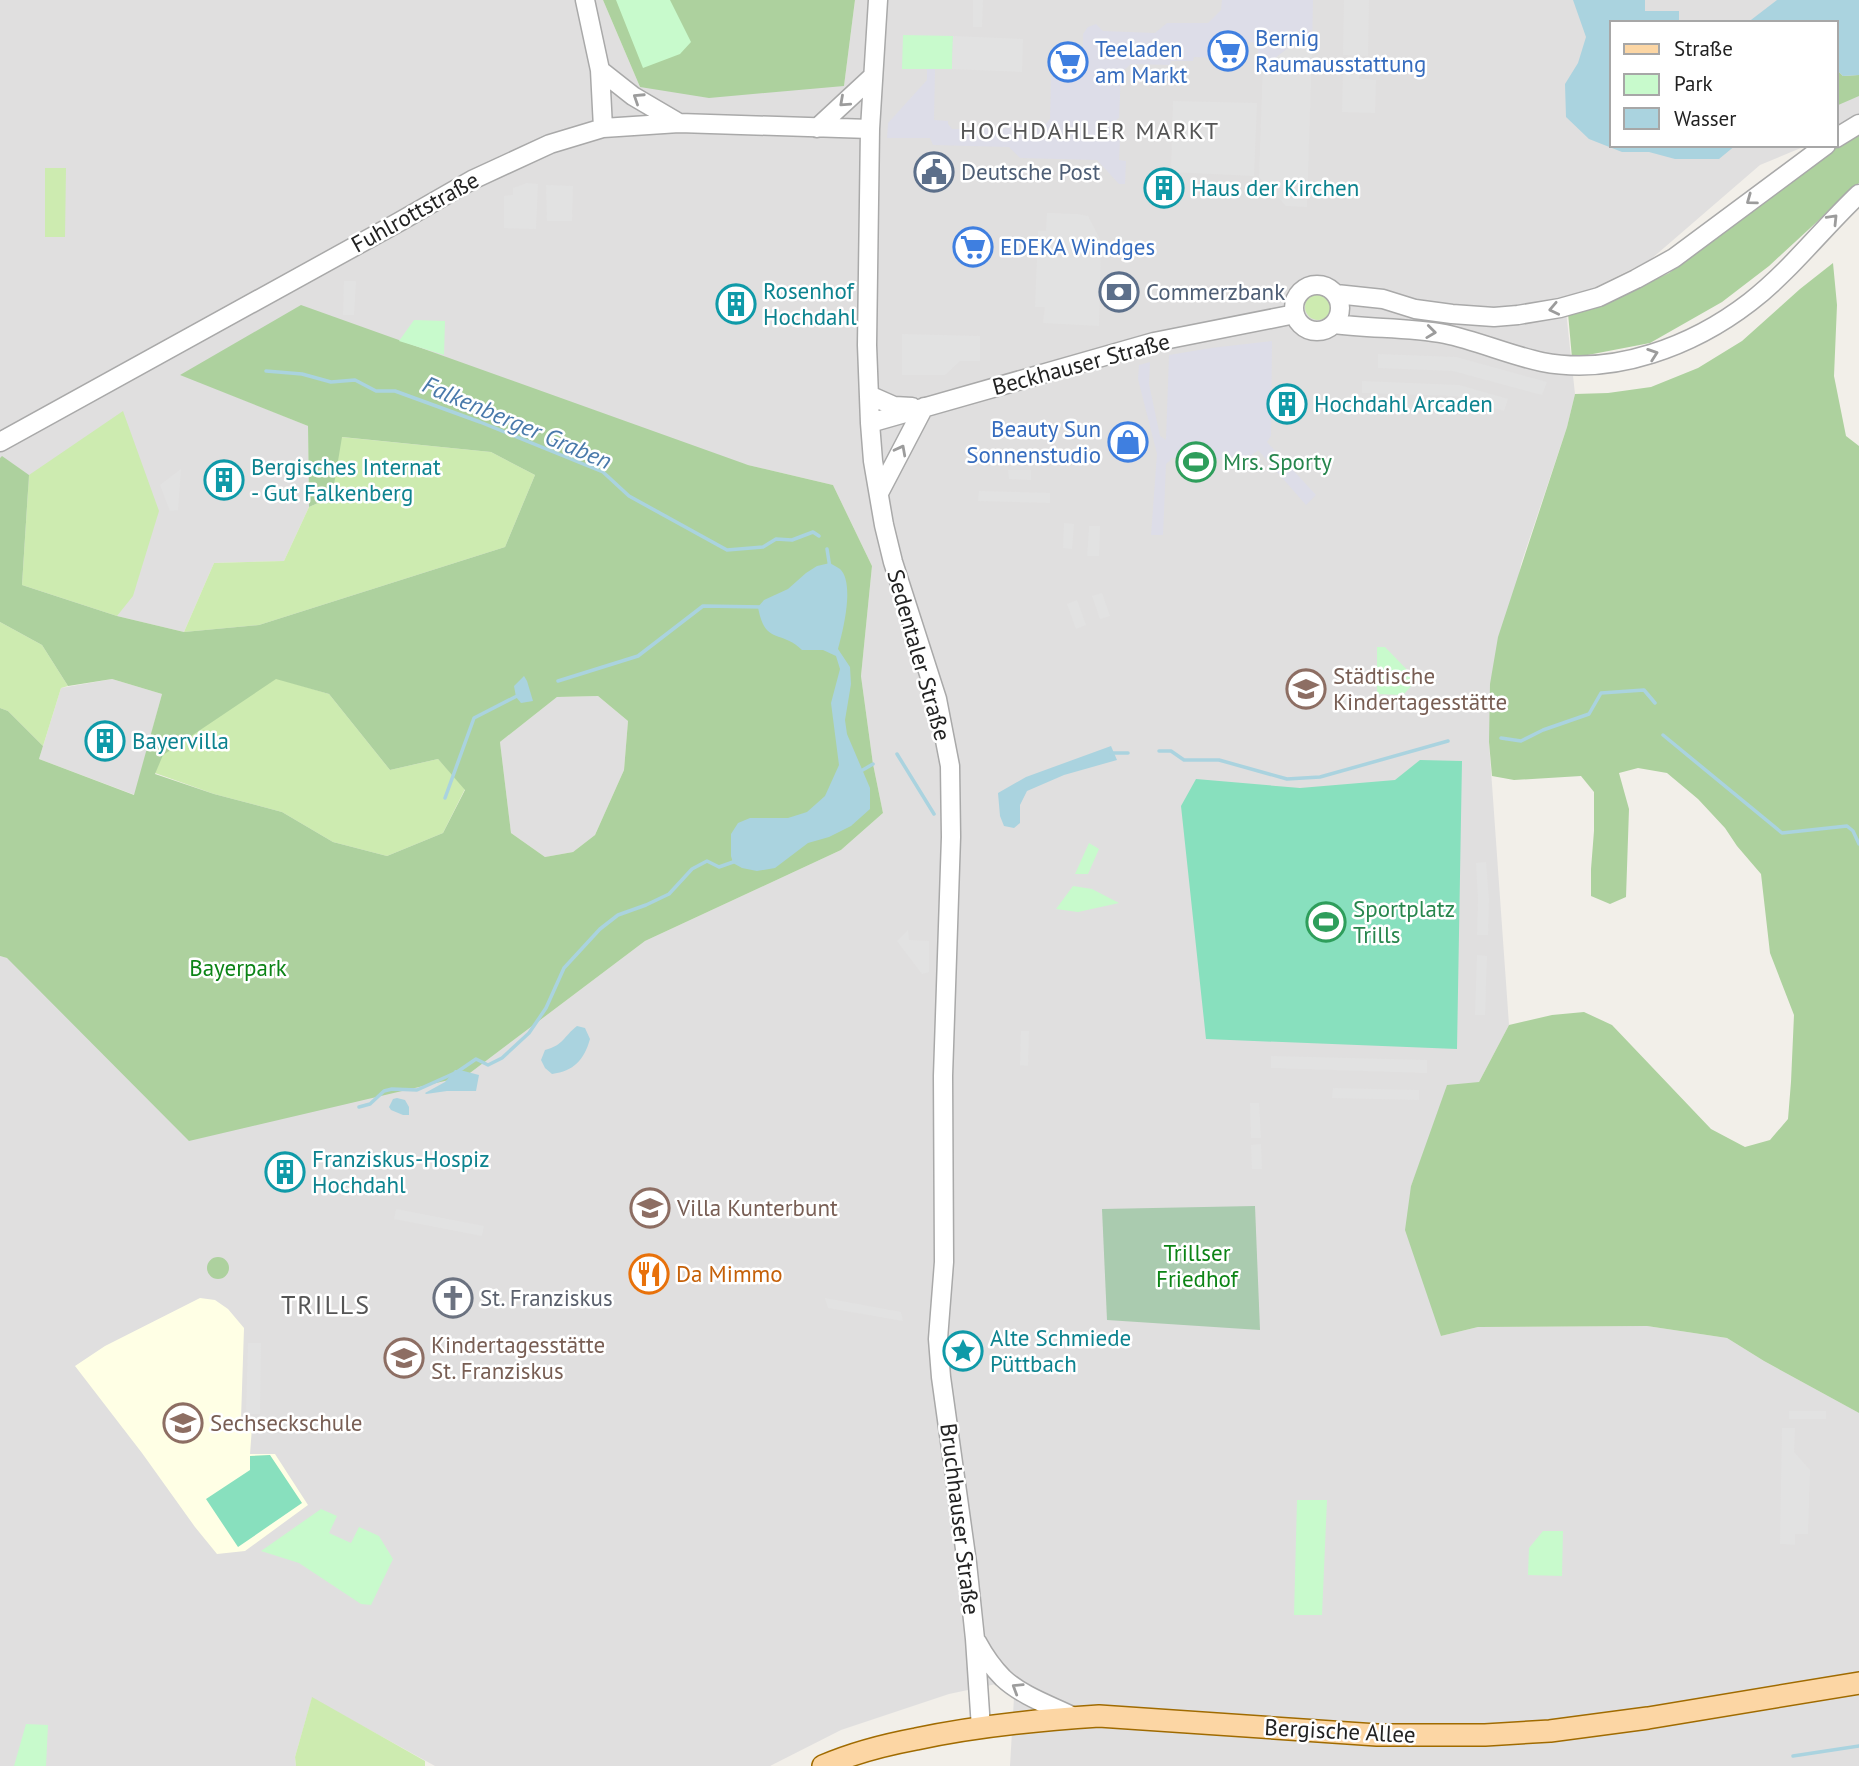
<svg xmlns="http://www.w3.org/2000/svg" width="1859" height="1766" font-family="'PT Sans',sans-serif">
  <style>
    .residential { fill: #e0dfdf }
    .education { fill: #ffffe5 }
    .grass { fill: #cdebb0 }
    .forest { fill: #add19e; fill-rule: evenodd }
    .cemetery { fill: #aacbaf }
    .park { fill: #c8facc }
    .pitch { fill: #88e0be }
    .parking { fill: #e2e2e2 }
    .plaza { fill: #dddde8 }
    .water { fill: #aad3df }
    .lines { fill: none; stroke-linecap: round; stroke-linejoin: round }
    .stream { stroke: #aad3df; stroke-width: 3.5 }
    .minor-casing { stroke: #a9a9a9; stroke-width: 21 }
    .major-casing { stroke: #a06b00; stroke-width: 24 }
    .minor { stroke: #fff; stroke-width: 18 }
    .major { stroke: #fcd6a4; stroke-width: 21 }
    .oneway { stroke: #9c9c9c }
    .labels { text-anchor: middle; stroke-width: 5; stroke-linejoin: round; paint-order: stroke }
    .shop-label { font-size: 23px; fill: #366cbe; stroke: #fff; text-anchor: start }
    .service-label { font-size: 23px; fill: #4e5e75; stroke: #fff; text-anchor: start }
    .culture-label { font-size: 23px; fill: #0d838f; stroke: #fff; text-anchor: start }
    .street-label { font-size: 23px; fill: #222; stroke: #fff }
    .leisure-label { font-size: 23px; fill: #27864d; stroke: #fff; text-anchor: start }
    .education-label { font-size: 23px; fill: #785e54; stroke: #fff; text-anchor: start }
    .park-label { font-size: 23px; fill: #0c8416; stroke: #fff }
    .food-label { font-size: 23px; fill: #c56008; stroke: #fff; text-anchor: start }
    .worship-label { font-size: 23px; fill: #5b616d; stroke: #fff; text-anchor: start }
    .neighbourhood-label { font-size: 24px; letter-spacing: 2px; fill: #555; stroke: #fff }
    .water-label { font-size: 24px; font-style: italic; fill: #4a7aab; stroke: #fff }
    .quarter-label { font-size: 26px; letter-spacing: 2px; fill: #555; stroke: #fff }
  </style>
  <rect width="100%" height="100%" fill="#f2efe9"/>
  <path class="residential" d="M0,0h603l37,87 204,-1 11,-86h1004v124l-23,10v-111h-224v122h196l-48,20 -110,95 -85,42 10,92 -8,33 -46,137 -32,178 20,283 -30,57 -53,65 -15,39 30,150 37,-9 169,-1 80,12 37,23 95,52v353h-849l5,-86 -66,14 -108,36 -71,36h-335l-123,-68 -17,59 1,9h-296v-810l466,120 179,-135 196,-91 42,-37 -10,-49 -12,-88 11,-110 -39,-81 -85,-20 -568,-91 128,52 1,81 -25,54 -70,2 -30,69 -67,-16 -114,-159 -3,1z
    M112,679l50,15 -27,101 -96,-36 22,-71z
    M598,696l30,25 -4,49 -29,65 -22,17 -28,5 -34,-24 -11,-91 57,-45z"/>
  <path class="education" d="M200,1298l15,2 13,9 16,19 -3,91 11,8 -2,27h25l33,51 -63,46 -28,3 -22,-27 -53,-74 -67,-87 30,-20z"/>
  <path class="grass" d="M45,168h21l-1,69h-20z
    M1305 307a13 13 0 1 1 26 0a13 13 0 1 1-26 0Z
    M123,411l36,100 -26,85 -16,20 -95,-31 7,-110z
    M341,437l150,15 44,23 -30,72 -246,78 -75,7 30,-69 70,-2 25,-54 23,-10z
    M0,622l42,23 26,41 -7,2 -18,58 -35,-35 -8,-3z
    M276,678l53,16 61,76 48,-11 27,30 -22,44 -56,23 -54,-14 -51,-30 -68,-18 -59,-21 7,-18z
    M312,1697l113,64v5h-129l-1,-9z"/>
  <path class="forest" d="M603,0h252l-11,86 -135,12 -69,-11z
    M1836,69l7,7 16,-1v21l-23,10z
    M1859,132v51l-90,83 -47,36 -72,41 -78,15 -4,-45 46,-14 55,-26 158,-120z
    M1833,263l4,42 -3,71 12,60 13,10v967l-95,-52 -37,-23 -80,-12 -169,1 -37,9 -36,-106 6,-44 36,-101 32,-3 30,-57 43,-10 32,-3 28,13 99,104 34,18 25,-7 18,-21 3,-37 3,-67 -24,-62 -9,-79 -24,-28 -12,-18 -27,-29 -31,-26 -29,-5 -19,5 10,36 -3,88 -16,7 -19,-8v-27l3,-38v-39l-13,-16 -67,4 -22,-4 -3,-34 1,-58 8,-47 69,-210 8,-33 33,-1 43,-6 47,-19 44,-27 58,-52z
    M301,305l447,160 85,20 39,81 -11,110 12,88 10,49 -42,37 -196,91 -179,135 -277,65 -182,-183 -7,-2v-248l8,3 35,35 -4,13 95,36 28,-101 -50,-15 -44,7 -26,-41 -42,-23v-164l2,-2 27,19 -7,110 95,31 67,16 75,-7 246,-78 30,-72 -44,-23 -149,-15 -10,60 -23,10 -1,-81 -128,-51zM276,679l53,15 61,76 48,-11 27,31 -22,43 -56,23 -54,-14 -51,-30 -68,-18 -59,-20 8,-19zM598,696l30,25 -4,49 -29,65 -22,17 -28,5 -34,-24 -11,-91 57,-45z
    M207 1268a11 11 0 1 1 22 0a11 11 0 1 1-22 0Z"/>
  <path class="cemetery" d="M1255,1206l5,124 -153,-10 -5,-111z"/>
  <path class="park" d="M616,0h54l21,42 -11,12 -37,14z
    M903,35l50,1 -1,33h-50z
    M414,320l31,1 -1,34 -45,-14z
    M1377,647h8l32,33 -14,15 -26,-1z
    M1089,843l10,6 -11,25h-13z
    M1073,886l19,3 27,14 -41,9 -22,-3z
    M1297,1500h30l-5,115h-28z
    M321,1509l16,7 -8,17 22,10 8,-16 20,9 14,23 -22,46 -10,-1 -62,-41 -38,-12z
    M1543,1531h20l-1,45 -34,-1 1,-27z
    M26,1724l22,1 -2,41h-32z"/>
  <path class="pitch" d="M1420,760l42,1 -5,288 -251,-10 -25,-233 15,-27 104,9 95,-8z
    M270,1455l32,48 -64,44 -32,-48 44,-29v-14z"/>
  <path class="parking" d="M973,0h10l-1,27h-9z
    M1344,0h25l-1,56 -25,-1z
    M953,36l70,3 -1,33 -70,-3z
    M1289,47l23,1 -5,159 -21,-1 -27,-29 4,-114h6z
    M1343,67l16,1v11l17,1 -1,33 -33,-1z
    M1173,101l84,2 -3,73 -83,-4z
    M527,183l11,1 -2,45 -32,-1v-32l9,-1v-7z
    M546,185l27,1 -1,35h-25z
    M1047,213l31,1 10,2 13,25 -2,85 -56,-3 2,-16h-10l3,-76h8z
    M344,281h12l-2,34h-11z
    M902,334l78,2v25h-20l-15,14h-43z
    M1378,354l78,3 91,25 -5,13 -89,-24 -75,-3z
    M1362,381l97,4 49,14 -4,12 -48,-15 -94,-3z
    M181,469l-3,41 -8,1 -10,-26z
    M1008,470h23v10l-22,-1z
    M979,491l71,2v10l-72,-2z
    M1064,523l10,1 -2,25 -9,-1z
    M1089,526h11l-1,30h-12z
    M1102,593l8,23 -10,3 -8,-23z
    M1077,600l9,25 -10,4 -9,-25z
    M1486,862l3,38 -1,35h-11l1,-35 -2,-37z
    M908,930l1,10 20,1v31l-7,2 -25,-33z
    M1477,955l10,1 -2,59h-10z
    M1021,1031h8l-1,35 -8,-1z
    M1271,1056l156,4v13l-156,-5z
    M1333,1088l86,2v10l-87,-2z
    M1250,1103h9l2,35h-10z
    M1261,1144l1,25h-10l-1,-24z
    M396,1209l88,17 -2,10 -88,-17z
    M825,1298l76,14 2,9 -75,-13z
    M248,1343h13l-1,71h-14z
    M1789,1411h37v8h-37z
    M1782,1428h13l-1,24 16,18 -2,64h-13v11l-15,-1z"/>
  <path class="plaza" d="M1222,0h91l-1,48 -23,-1 -20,16h-11v-15l-5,-6h-21l-11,10 -1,6 -26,-1 -1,4h-22l-1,4 -39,-1 -10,9 -2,45 -2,1 -1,20h4l-1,21 7,1 -1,23h-6l-22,-24 -77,-2 -11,-11 -76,-2 -3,-7h-43l1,-15 39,-43v-11h8l-1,51 14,1v3l4,5h17l4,-2 34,1 4,-3 33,1 6,-7 1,-42 25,1 7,-5v-39l5,-7 8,-3 7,7 52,2 12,-10h41l13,-13z
    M1272,341l-1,95 -4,6 49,53 -10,10 -48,-55 -12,10 -73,-2 -7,6 -3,71h-12l6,-81 -19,-75 1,-14 11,-3 -1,22 11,52 6,4 3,-85 42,-7z"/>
  <path class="water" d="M1573,0h72v11h34v12h-67v122h124l-17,14h-44l-26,-7h-27l-33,-13 -23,-22 -1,-33 13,-21 8,-26z
    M1777,0h82v75l-16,1 -7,-7v-46h-89z
    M830,563c3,2 7,4 10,6 15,14 3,62 -2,80l12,18 1,17 -6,36 2,14 23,54v21l-19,17 -22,11 -21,6 -33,25 -18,3 -15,-3 -9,-5 -2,-7v-22l7,-11 12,-5h38l19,-6 18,-16 14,-31 -8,-62 9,-34 -4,-13 -13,-6h-21c-21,-21 -37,-4 -44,-43l6,-7 24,-11 18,-16 11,-7z
    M524,676l3,5 6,20 -12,2 -5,-6 -2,-11z
    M1111,746l6,14 -53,15 -37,16 -7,14v18l-6,5 -10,-2 -4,-10 -2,-23 28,-16z
    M577,1026l8,2 5,11c-6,21 -16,32 -38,35l-7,-6 -4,-8 4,-10c19,-5 18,-13 32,-24z
    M455,1070h5l19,5 -3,16h-29l-21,3 -1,-1 20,-11z
    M397,1098l8,2 4,7v8h-6l-12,-5 -2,-3 4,-8z"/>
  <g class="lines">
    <path class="stream" d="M266,371l36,3 29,8 24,-2 21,11h19l85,31 123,50 26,24 98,54 36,-3 13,-8 16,1 21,-8 6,4
      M827,549l3,19
      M558,681l80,-25 65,-50 60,1
      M1663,735l119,98 65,-7 6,5 6,13
      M1501,738l20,3 22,-11 46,-16 12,-21 43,-3 11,13
      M1159,751h12l13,9h35l68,19 33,-2 128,-36
      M1111,753h17
      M897,754l37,60
      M861,771l12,-7
      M445,798l29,-80 43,-22
      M359,1107l11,-3 14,-13 8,-2 25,1 40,-18 19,-13 12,6 14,-7 27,-25 17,-25 18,-40 36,-39 18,-14 28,-10 23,-11 23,-25 15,-8 12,6 17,-6
      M1793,1756l66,-10"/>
    <g class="minor-casing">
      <path id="minor" d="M585,0l15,70 3,58
        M878,0l-8,129 -3,216 3,78 3,38 11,64 9,37 44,137 13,67 1,71 -8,239 1,186 -6,77 3,38 26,186 8,76 6,89
        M600,70l33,26 46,27
        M817,128l55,-51
        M1836,138l23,-14
        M1294 308a23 23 0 1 1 46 0a23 23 0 1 1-46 0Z
        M1336,294l47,5 32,10 37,5 42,3 24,-2 42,-7 39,-11 37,-18 38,-21 152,-113
        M1334,324c37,5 74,3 111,10 33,7 64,21 97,28 72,14 151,-16 208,-60 40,-31 72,-73 109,-108
        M869,395l25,11 18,1
        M870,423l284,-81 141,-28
        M0,442l399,-220 73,-42 78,-36 53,-16 76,-5 191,6
        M879,493l45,-86
        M977,1642c7,13 15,25 26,36 19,18 49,28 73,40"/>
    </g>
    <g class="major-casing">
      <path id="major" d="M823,1766c30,-13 61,-21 93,-27 60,-13 121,-19 183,-23l278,19h108l65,-4 98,-13 211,-35"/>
    </g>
    <use href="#minor" class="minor"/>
    <use href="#major" class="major"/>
  </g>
  <defs><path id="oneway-chevron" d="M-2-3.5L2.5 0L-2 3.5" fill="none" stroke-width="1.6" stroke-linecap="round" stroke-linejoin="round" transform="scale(1.75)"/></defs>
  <g class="oneway">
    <use href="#oneway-chevron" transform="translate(638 98) rotate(-147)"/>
    <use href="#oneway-chevron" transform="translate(844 102) rotate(138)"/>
    <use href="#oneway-chevron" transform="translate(1751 200) rotate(144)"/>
    <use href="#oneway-chevron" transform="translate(1833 219) rotate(-46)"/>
    <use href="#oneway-chevron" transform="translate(1554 309) rotate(168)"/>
    <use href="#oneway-chevron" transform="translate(1431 332) rotate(7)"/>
    <use href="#oneway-chevron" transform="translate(1653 354) rotate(-19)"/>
    <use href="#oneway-chevron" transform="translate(901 450) rotate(-62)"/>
    <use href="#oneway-chevron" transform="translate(1017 1688) rotate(-148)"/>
  </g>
  <defs>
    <g id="supermarket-ring" transform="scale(2.0125)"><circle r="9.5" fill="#fff" stroke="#3f7fe0" stroke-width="1.5"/><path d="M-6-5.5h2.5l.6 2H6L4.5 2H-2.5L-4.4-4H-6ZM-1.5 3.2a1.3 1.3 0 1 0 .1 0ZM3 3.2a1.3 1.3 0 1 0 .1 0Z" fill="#3f7fe0"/></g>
    <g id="civic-ring" transform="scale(2.0125)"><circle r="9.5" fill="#fff" stroke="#5c6f8a" stroke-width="1.5"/><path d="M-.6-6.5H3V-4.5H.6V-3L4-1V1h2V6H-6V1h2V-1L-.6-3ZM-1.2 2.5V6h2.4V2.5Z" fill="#5c6f8a"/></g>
    <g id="building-ring" transform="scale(2.0125)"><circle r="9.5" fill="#fff" stroke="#0f9aa8" stroke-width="1.5"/><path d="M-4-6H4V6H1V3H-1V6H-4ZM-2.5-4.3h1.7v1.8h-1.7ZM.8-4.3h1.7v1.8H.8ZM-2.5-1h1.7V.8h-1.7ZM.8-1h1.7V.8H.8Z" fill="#0f9aa8"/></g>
    <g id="bank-ring" transform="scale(2.0125)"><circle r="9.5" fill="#fff" stroke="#5c6f8a" stroke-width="1.5"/><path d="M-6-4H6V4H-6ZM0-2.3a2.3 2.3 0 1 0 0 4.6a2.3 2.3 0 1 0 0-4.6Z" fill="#5c6f8a"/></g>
    <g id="shop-ring" transform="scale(2.0125)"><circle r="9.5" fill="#fff" stroke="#3f7fe0" stroke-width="1.5"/><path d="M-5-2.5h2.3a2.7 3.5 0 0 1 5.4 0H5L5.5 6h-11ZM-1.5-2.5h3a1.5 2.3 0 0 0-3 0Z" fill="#3f7fe0"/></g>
    <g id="stadium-ring" transform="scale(2.0125)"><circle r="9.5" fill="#fff" stroke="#2e9e5b" stroke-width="1.5"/><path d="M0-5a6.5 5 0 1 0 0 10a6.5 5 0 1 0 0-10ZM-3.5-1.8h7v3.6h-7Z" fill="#2e9e5b"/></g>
    <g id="school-ring" transform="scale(2.0125)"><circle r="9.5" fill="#fff" stroke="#8d6e63" stroke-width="1.5"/><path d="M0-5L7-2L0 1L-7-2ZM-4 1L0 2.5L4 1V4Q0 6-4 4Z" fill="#8d6e63"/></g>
    <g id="restaurant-ring" transform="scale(2.0125)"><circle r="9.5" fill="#fff" stroke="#e8710a" stroke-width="1.5"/><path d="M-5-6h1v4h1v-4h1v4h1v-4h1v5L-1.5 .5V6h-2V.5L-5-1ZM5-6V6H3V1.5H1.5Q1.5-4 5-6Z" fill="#e8710a"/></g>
    <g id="church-ring" transform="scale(2.0125)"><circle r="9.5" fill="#fff" stroke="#6b7280" stroke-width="1.5"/><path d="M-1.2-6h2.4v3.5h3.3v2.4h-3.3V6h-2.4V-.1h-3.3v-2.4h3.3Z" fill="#6b7280"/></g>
    <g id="sight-ring" transform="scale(2.0125)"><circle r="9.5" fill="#fff" stroke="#0f9aa8" stroke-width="1.5"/><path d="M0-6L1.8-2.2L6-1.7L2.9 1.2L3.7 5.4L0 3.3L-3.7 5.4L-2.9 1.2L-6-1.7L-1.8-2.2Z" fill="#0f9aa8"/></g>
  </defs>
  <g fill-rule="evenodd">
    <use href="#supermarket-ring" x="1228" y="51"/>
    <use href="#supermarket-ring" x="1068" y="62"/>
    <use href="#civic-ring" x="934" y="172"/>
    <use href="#building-ring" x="1164" y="188"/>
    <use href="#supermarket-ring" x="973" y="247"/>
    <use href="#bank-ring" x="1119" y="292"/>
    <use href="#building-ring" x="736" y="304"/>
    <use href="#building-ring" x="1287" y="404"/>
    <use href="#shop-ring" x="1128" y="442"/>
    <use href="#stadium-ring" x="1196" y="462"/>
    <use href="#building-ring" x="224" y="480"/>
    <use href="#school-ring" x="1306" y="689"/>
    <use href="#building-ring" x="105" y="741"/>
    <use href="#stadium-ring" x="1326" y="922"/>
    <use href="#building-ring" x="285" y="1172"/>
    <use href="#school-ring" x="650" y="1208"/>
    <use href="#restaurant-ring" x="649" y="1274"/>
    <use href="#church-ring" x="453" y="1298"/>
    <use href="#sight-ring" x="963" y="1351"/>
    <use href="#school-ring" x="404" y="1358"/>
    <use href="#school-ring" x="183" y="1423"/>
  </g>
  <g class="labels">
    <g class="shop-label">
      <text x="1255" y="46">Bernig<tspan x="1255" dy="26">Raumausstattung</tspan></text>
      <text x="1095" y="57">Teeladen<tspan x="1095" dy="26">am Markt</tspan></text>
      <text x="1000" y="255">EDEKA Windges</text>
      <text x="1101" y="437" text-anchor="end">Beauty Sun<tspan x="1101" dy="26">Sonnenstudio</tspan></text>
    </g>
    <g class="service-label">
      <text x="961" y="180">Deutsche Post</text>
      <text x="1146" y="300">Commerzbank</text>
    </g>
    <g class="culture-label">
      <text x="1191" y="196">Haus der Kirchen</text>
      <text x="763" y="299">Rosenhof<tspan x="763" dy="26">Hochdahl</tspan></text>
      <text x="1314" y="412">Hochdahl Arcaden</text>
      <text x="251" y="475">Bergisches Internat<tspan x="251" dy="26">- Gut Falkenberg</tspan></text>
      <text x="132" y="749">Bayervilla</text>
      <text x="312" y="1167">Franziskus-Hospiz<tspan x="312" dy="26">Hochdahl</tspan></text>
      <text x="990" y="1346">Alte Schmiede<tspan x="990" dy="26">Püttbach</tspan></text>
    </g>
    <g class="street-label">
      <text transform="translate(415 212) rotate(-29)" y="8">Fuhlrottstraße</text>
      <text transform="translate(1081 364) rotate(-15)" y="8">Beckhauser Straße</text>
      <text transform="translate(919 655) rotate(74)" y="8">Sedentaler Straße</text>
      <text transform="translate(960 1519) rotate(83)" y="8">Bruchhauser Straße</text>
      <text transform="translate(1340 1731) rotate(3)" y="8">Bergische Allee</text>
    </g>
    <g class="leisure-label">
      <text x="1223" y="470">Mrs. Sporty</text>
      <text x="1353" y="917">Sportplatz<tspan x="1353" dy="26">Trills</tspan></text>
    </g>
    <g class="education-label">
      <text x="1333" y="684">Städtische<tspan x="1333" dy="26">Kindertagesstätte</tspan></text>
      <text x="677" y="1216">Villa Kunterbunt</text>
      <text x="431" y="1353">Kindertagesstätte<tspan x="431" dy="26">St. Franziskus</tspan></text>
      <text x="210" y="1431">Sechseckschule</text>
    </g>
    <g class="park-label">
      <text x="238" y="976">Bayerpark</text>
      <text x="1197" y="1261">Trillser<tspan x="1197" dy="26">Friedhof</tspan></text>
    </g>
    <g class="food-label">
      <text x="676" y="1282">Da Mimmo</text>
    </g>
    <g class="worship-label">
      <text x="480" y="1306">St. Franziskus</text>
    </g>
    <g class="neighbourhood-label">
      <text x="1090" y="139">HOCHDAHLER MARKT</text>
    </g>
    <g class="water-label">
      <text transform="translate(517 423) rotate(23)" y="8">Falkenberger Graben</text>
    </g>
    <g class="quarter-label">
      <text x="326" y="1314">TRILLS</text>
    </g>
  </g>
  <rect x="1610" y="21" width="228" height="126" fill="#ffffff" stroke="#a7a7a7" stroke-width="2"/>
  <rect x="1624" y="44" width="35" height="10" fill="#fcd6a4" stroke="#a7a7a7" stroke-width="2"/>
  <text x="1674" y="56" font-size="21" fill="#222222">Straße</text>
  <rect x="1624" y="74" width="35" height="21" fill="#c8facc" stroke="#a7a7a7" stroke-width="2"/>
  <text x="1674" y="91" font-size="21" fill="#222222">Park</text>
  <rect x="1624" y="108" width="35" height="21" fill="#aad3df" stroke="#a7a7a7" stroke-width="2"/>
  <text x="1674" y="126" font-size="21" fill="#222222">Wasser</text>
</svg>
